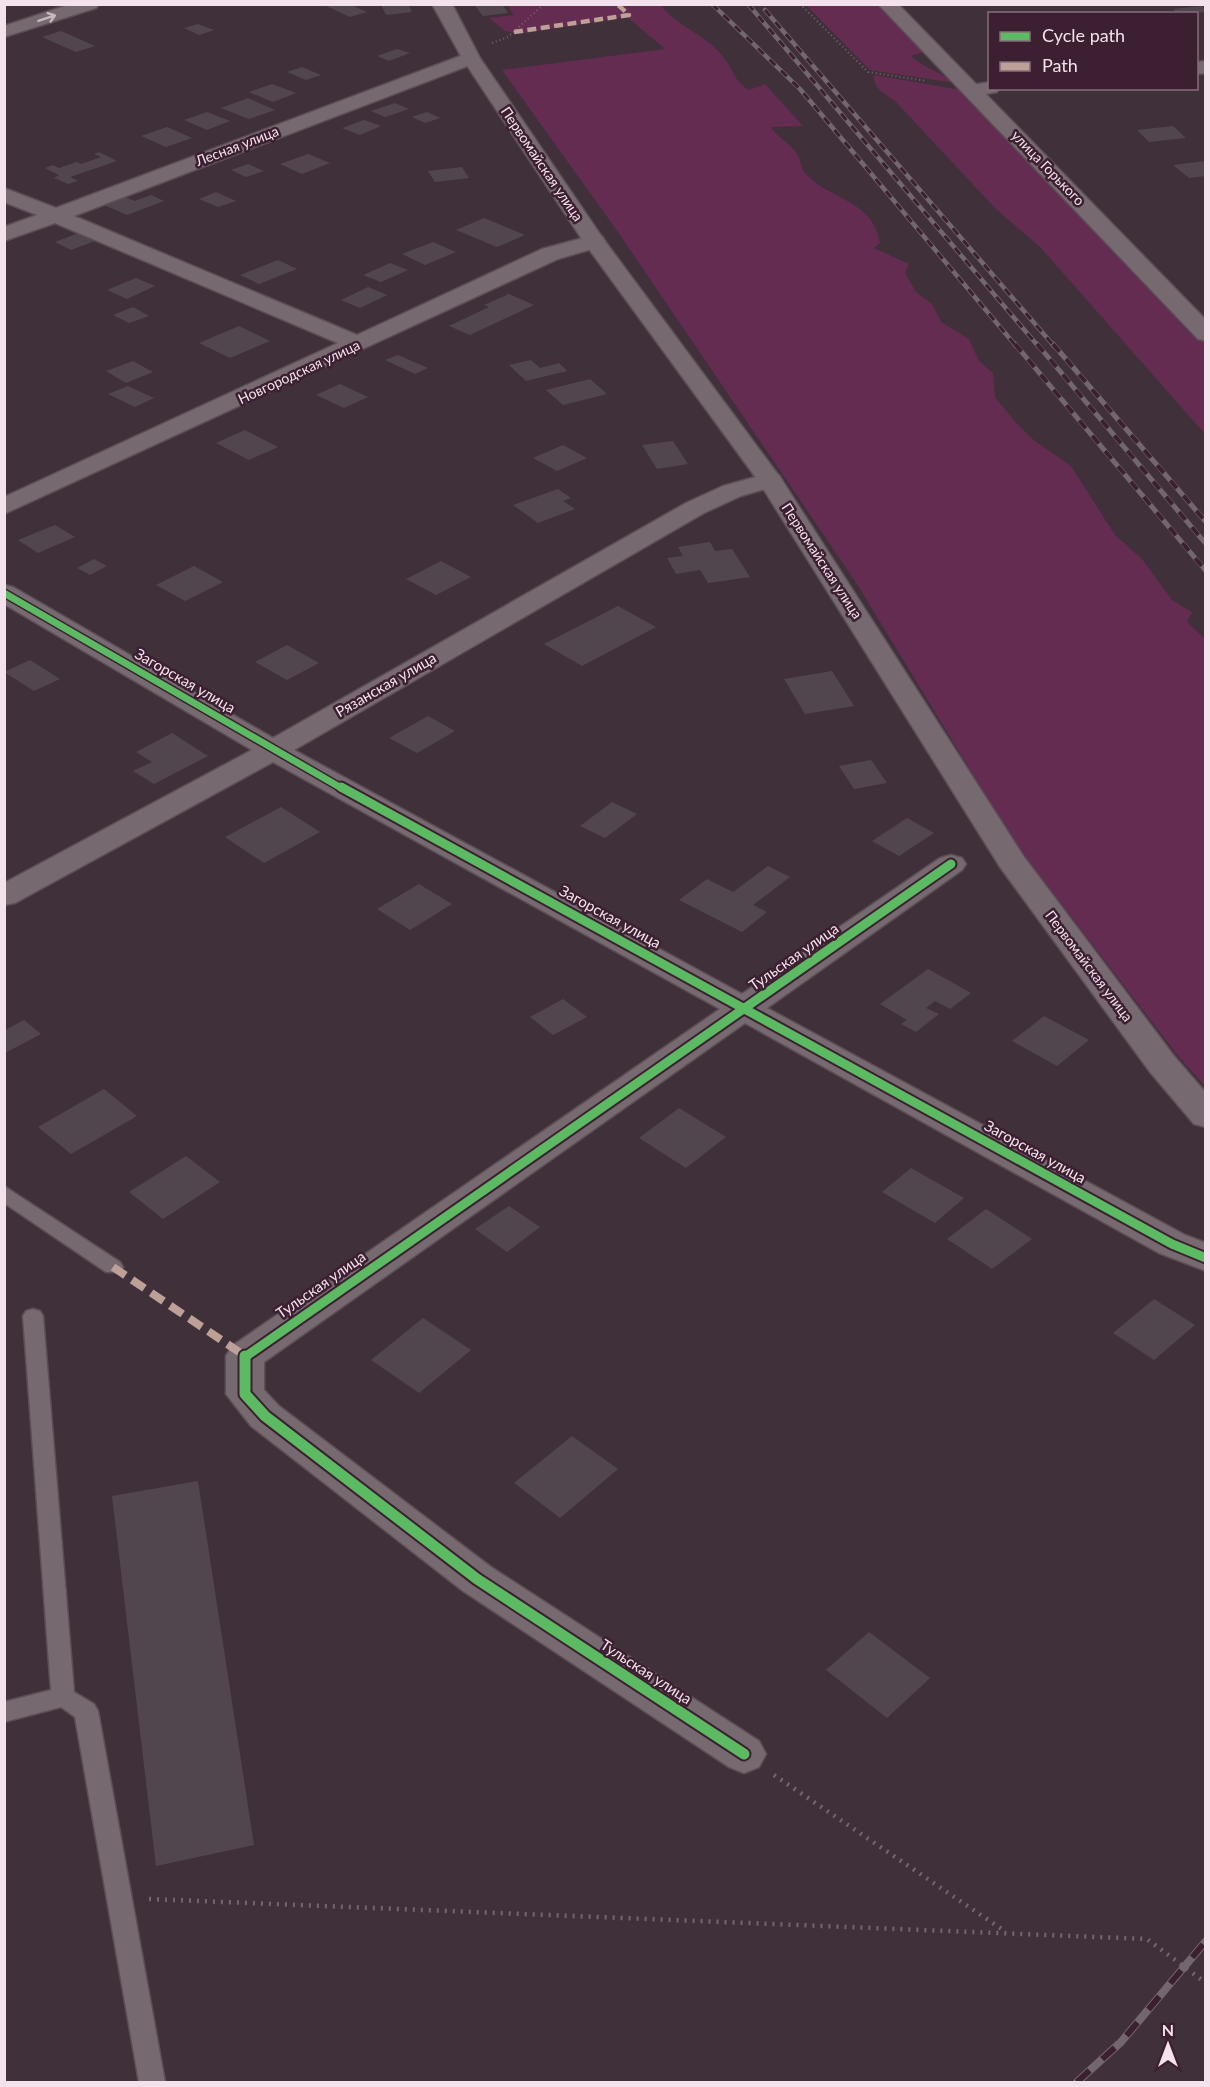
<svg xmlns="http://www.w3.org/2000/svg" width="1210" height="2087" font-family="Lato,sans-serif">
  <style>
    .green { fill: #632c50 }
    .building { fill: #52464e }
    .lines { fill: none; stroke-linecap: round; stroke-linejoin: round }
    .service-casing { stroke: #5c4e56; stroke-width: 3 }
    .minor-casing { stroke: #5c4e56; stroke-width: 3 }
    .tertiary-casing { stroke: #5c4e56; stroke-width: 3 }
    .path-far1 { stroke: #73676f; stroke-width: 2; stroke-dasharray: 1 3; stroke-linecap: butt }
    .path { stroke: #73676f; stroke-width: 4.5; stroke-dasharray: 2 6; stroke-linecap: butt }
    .service { fill: #766970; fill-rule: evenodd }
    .minor { fill: #766970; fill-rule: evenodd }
    .tertiary { fill: #766970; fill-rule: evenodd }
    .rail-far2-casing { stroke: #73676f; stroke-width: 4.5 }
    .rail-far1-casing { stroke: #73676f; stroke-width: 5 }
    .rail-casing { stroke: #73676f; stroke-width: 8 }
    .rail-far2 { stroke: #3c2032; stroke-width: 3; stroke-dasharray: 8; stroke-linecap: butt }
    .rail-far1 { stroke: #3c2032; stroke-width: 4; stroke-dasharray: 10; stroke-linecap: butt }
    .rail { stroke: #3c2032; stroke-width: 6; stroke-dasharray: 17; stroke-linecap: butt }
    .quiet-far1 { stroke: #bda197; stroke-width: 4.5; stroke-dasharray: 9 4.5; stroke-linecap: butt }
    .quiet { stroke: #bda197; stroke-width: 8; stroke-dasharray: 15 8; stroke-linecap: butt }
    .cycleway-far2-casing { stroke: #3c2032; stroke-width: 10 }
    .cycleway-far1-casing { stroke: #3c2032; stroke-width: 13 }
    .cycleway-casing { stroke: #3c2032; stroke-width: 15 }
    .cycleway-far2 { stroke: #5cba63; stroke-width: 7 }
    .cycleway-far1 { stroke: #5cba63; stroke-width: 9 }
    .cycleway { stroke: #5cba63; stroke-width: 11 }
    .oneway { stroke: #c7b7c0 }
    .labels { text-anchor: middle; stroke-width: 5; stroke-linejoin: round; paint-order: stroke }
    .far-street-label { font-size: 14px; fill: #f3e1eb; stroke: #3c2032 }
    .street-label { font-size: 15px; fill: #f3e1eb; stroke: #3c2032 }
  </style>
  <rect width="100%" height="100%" fill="#40303a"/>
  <path class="green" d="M507,5h154c17,23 50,31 66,57 8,13 9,20 22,28l16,-6 38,42 -32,1c7,11 20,17 26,27 4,6 4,16 10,21 24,25 67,26 73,68l-6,5 35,16 -4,9 11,19 16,12 9,18 28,17 10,22 14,12 2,24 22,27 18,17 36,25 44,69 27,24 30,41 20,12 -5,10 19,18 -1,446 -27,-30 -164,-214 -157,-258 -237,-349 -118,-165 163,-21 -38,-32 -108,17 -14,-3 -16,-13 25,-3z
    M806,5h71l48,47 -14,4c13,12 30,16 44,27l-85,-13z
    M874,75l87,15 244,253v91l-164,-186 -46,-40 -100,-107c-10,-7 -22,-12 -21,-26z"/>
  <path class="building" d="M322,4h27l18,8 -17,5z
    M381,4h27l4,8 -26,3z
    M474,4h28l6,9 -25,3z
    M1202,6l4,6 -28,2 -5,-5z
    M198,24l16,6 -15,5 -15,-7z
    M61,31l34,15 -19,6 -34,-15z
    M397,49l13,4 -21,8 -12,-5z
    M302,67l19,8 -15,5 -19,-8z
    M272,84l24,9 -23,9 -24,-10z
    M248,98l27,12 -26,9 -28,-11z
    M395,103l14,6 -24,8 -14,-6z
    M207,112l23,9 -23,9 -23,-10z
    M427,112l13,6 -15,5 -13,-6z
    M364,120l17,6 -21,9 -18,-7z
    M1173,126l13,12 -37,4 -12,-12z
    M167,127l25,11 -26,9 -25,-11z
    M99,152l18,9 -47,16 8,4 -10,3 -14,-6 5,-3 -14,-7 8,-3 6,3 18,-6 4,2 20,-7 -7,-3z
    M308,154l22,9 -28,11 -22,-10z
    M1206,161v15l-17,2 -16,-13z
    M248,164l16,7 -18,6 -15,-7z
    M462,167l7,11 -34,4 -7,-11z
    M216,192l20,9 -18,6 -19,-8z
    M151,195l13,6 -37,14 -23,-10 21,-8 10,4z
    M484,218l41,17 -28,12 -41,-17z
    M81,232l16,8 -26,10 -16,-8z
    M433,242l23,10 -31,13 -23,-11z
    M278,260l19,9 -38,15 -19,-9z
    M390,263l18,7 -27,12 -18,-7z
    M136,278l19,8 -28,13 -20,-9z
    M368,287l19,8 -27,13 -19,-8z
    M509,294l25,11 -64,30 -21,-9 40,-19 -5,-2z
    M133,307l16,9 -20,7 -16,-8z
    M239,326l31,15 -40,17 -31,-15z
    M398,355l30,13 -13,6 -30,-14z
    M531,360l9,8 19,-5 8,8 -41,10 -17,-16z
    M133,361l20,11 -27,11 -20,-12z
    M590,379l17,15 -44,11 -17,-15z
    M340,384l28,13 -24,11 -28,-13z
    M128,386l26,12 -19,9 -27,-13z
    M245,430l33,17 -29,13 -33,-17z
    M673,441l15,23 -31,5 -15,-24z
    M563,445l24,13 -30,13 -24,-13z
    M558,489l13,9 -8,3 12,8 -37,14 -25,-18z
    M55,525l20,12 -37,16 -20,-13z
    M710,542l5,9 17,-2 18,28 -42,6 -8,-13 -24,4 -9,-16 16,-2 -5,-9z
    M94,559l13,7 -17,9 -13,-7z
    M441,561l30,16 -35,18 -30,-16z
    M194,566l29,16 -38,19 -29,-16z
    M618,606l38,21 -74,39 -38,-22z
    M287,645l32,18 -32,17 -32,-18z
    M30,660l30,19 -26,12 -30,-19z
    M832,671l22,35 -49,8 -21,-35z
    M428,716l27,15 -38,22 -28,-15z
    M172,733l36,23 -54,28 -21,-13 19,-9 -16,-10z
    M871,760l16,23 -33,6 -15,-23z
    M612,802l25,12 -32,24 -25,-12z
    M281,807l39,25 -56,31 -39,-26z
    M907,818l27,15 -35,23 -27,-15z
    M768,866l22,11 -37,28 14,7 -25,20 -63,-32 28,-21 26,13z
    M419,884l33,20 -42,26 -33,-21z
    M928,969l43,24 -21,16 -15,-8 -9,7 13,6 -23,18 -15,-8 6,-4 -27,-16z
    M563,999l24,18 -34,18 -23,-18z
    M1044,1016l45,24 -32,26 -45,-25z
    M24,1020l17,14 -36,19v-23z
    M104,1089l33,27 -66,38 -33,-27z
    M679,1108l47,29 -40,31 -47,-30z
    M186,1156l34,26 -57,37 -34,-27z
    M911,1168l53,30 -29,25 -53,-31z
    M509,1206l31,21 -33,25 -32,-23z
    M986,1209l46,30 -40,30 -45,-30z
    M1154,1299l41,26 -41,35 -41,-27z
    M423,1318l48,32 -52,43 -48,-33z
    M572,1436l46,33 -58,49 -46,-35z
    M198,1481l56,364 -98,21 -44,-370z
    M869,1632l61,46 -43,40 -61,-48z"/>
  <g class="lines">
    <g class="service-casing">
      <path id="service" d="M4,1186l116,76 3,5 -3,5h-14l-102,-69z
        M33,1309l7,2 3,5 31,376 20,12 4,7 67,371h-26l-64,-365 -14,-10 -57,15v-20l47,-12 -28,-374 3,-5z"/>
    </g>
    <g class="minor-casing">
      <path id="minor" d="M71,4h28l-3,4 -92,29v-11z
        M471,52l9,6 -2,4 -404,154 283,119 185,-86 52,-14 8,1 3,5 -3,5 -44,13 -554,255v-17l334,-154 -283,-120 -51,18v-14l33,-12 -33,-13v-14l52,20z
        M1206,61v12l-10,1v-12z
        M990,82v6h9l-2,4 -24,4 -10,-6 3,-4z
        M770,473l9,2 3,5 -3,5 -38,11 -37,17 -410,237 448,244 198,-136 11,-3 11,3 4,6 -4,6 -195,138 418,227 21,8v28l-47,-18 -414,-230 -481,339v28l15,16 212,161 268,174 7,13 -7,13 -15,6 -15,-6 -266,-176 -212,-165 -25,-32v-38l6,-10 488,-337 -447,-247 -258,141 -11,2v-22l248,-133 -248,-146v-19l9,2 260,151 413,-235 37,-17z"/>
    </g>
    <g class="tertiary-casing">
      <path id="tertiary" d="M432,4h20l28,54 122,179 180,243 242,377 150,199 32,37v34l-12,-3 -44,-52 -150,-205 -241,-385 -176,-241 -121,-183z
        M878,4h20l308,316v21l-8,-2z"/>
    </g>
    <path class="path-far1" d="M800,4l68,68 59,9
      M492,43l16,-6 36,-33"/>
    <path class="path" d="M774,1775l232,157
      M149,1899l998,40 59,44"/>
    <use href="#service" class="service"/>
    <use href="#minor" class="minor"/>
    <use href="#tertiary" class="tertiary"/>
    <g class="rail-far2-casing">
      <path id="rail-far2" d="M712,4l88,85 216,257
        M748,4l290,342
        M765,10l289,336"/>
    </g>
    <g class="rail-far1-casing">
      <path id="rail-far1" d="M1015,344l191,227
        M1037,344l169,200
        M1053,344l153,178"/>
    </g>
    <g class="rail-casing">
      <path id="rail" d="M1077,2082l44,-40 85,-101"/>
    </g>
    <use href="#rail-far2" class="rail-far2"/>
    <use href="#rail-far1" class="rail-far1"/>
    <use href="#rail" class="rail"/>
    <path class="quiet-far1" d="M514,32l115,-17 -12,-11"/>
    <path class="quiet" d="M113,1267l132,89"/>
    <g class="cycleway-far2-casing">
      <path id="cycleway-far2" d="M4,593l339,196"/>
    </g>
    <g class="cycleway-far1-casing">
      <path id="cycleway-far1" d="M341,787l831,457 34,14
        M245,1357l706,-493"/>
    </g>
    <g class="cycleway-casing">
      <path id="cycleway" d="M245,1356v38l20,22 212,163 267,175"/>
    </g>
    <use href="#cycleway-far2" class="cycleway-far2"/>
    <use href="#cycleway-far1" class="cycleway-far1"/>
    <use href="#cycleway" class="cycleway"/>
  </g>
  <defs><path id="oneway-shaft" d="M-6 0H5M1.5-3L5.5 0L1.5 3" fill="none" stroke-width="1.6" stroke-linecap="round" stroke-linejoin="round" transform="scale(1.5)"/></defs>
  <use class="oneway" href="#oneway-shaft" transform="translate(47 18) rotate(-18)"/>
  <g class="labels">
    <g class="far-street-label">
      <text transform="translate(237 146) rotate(-21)" y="5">Лесная улица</text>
      <text transform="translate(542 164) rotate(56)" y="5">Первомайская улица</text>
      <text transform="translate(1048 168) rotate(46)" y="5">улица Горького</text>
      <text transform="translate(299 372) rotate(-25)" y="5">Новгородская улица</text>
      <text transform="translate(822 561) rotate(57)" y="5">Первомайская улица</text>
      <text transform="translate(1089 966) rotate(53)" y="5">Первомайская улица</text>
    </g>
    <g class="street-label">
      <text transform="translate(185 681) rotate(30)" y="5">Загорская улица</text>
      <text transform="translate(386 685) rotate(-30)" y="5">Рязанская улица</text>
      <text transform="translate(610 917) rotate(29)" y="5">Загорская улица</text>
      <text transform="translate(794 957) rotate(-35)" y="5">Тульская улица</text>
      <text transform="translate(1035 1152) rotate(29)" y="5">Загорская улица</text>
      <text transform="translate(321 1285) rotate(-35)" y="5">Тульская улица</text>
      <text transform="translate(646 1672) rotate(33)" y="5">Тульская улица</text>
    </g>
  </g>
  <rect width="1210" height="2087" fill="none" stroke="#f3e1eb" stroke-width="12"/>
  <rect x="988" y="12" width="210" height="78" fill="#3c2032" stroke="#856d7c" stroke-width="1.5"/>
  <rect x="1000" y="32" width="30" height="9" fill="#5cba63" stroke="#856d7c" stroke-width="1.5"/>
  <text x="1042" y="42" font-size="18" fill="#f3e1eb">Cycle path</text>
  <rect x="1000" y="62" width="30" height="9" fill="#bda197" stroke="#856d7c" stroke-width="1.5"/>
  <text x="1042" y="72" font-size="18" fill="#f3e1eb">Path</text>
  <g transform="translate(1168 2045)" stroke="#3c2032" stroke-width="4.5" paint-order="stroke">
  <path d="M0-4.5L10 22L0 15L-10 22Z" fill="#f3e1eb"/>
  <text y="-9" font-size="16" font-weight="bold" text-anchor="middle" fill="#f3e1eb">N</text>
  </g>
</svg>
